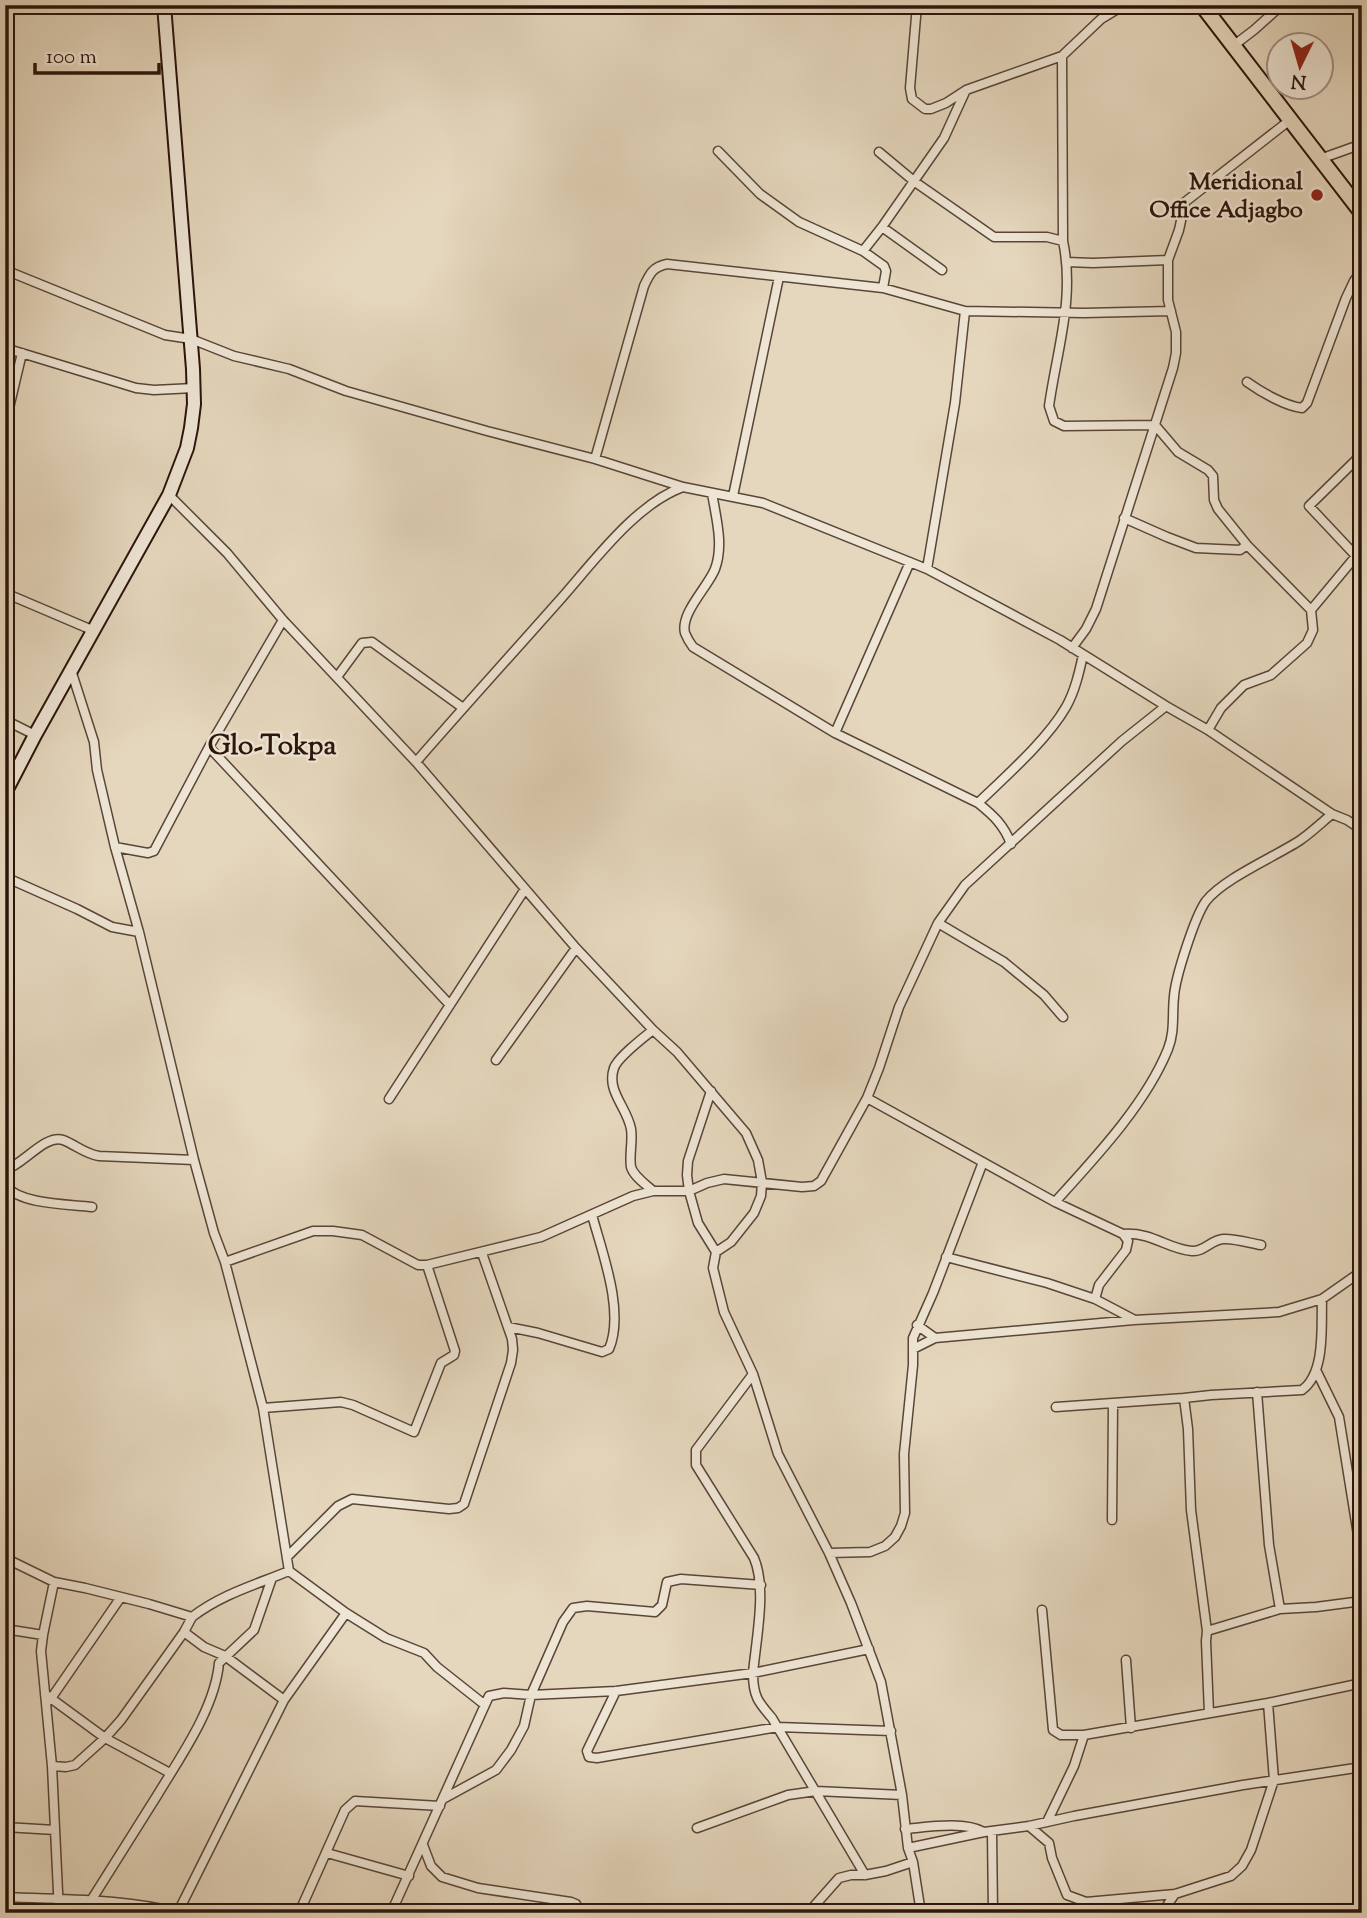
<svg xmlns="http://www.w3.org/2000/svg" width="1367" height="1918" font-family="'Sorts Mill Goudy',serif">
  <style>
    .lines { fill: none; stroke-linecap: round; stroke-linejoin: round }
    .minor-casing { stroke: #5a4538; stroke-width: 11 }
    .secondary-casing { stroke: #2b140b; stroke-width: 16 }
    .trunk-casing { stroke: #2b140b; stroke-width: 18 }
    .minor { stroke: #eee5d4; stroke-width: 8 }
    .secondary { stroke: #eee5d4; stroke-width: 12 }
    .trunk { stroke: #e5d7bd; stroke-width: 14 }
    .poi-dot { fill: #8f2418; stroke: #eee5d4; stroke-width: 2.5 }
    .labels { text-anchor: middle; stroke-width: 5; stroke-linejoin: round; paint-order: stroke }
    .poi-label { font-size: 24px; font-weight: bold; fill: #2b140b; stroke: #eee5d4; text-anchor: end }
    .quarter-label { font-size: 28px; font-weight: bold; fill: #2b140b; stroke: #eee5d4 }
  </style>
  <rect width="100%" height="100%" fill="#e5d7bd"/>
  <filter id="stains"><feTurbulence type="fractalNoise" baseFrequency=".00286" numOctaves="4"/><feColorMatrix values="0 0 0 0 .2 0 0 0 0 .09 0 0 0 0 .02 0 0 0 .5 -.17"/></filter>
  <radialGradient id="worn" r=".72"><stop offset=".6" stop-color="#630" stop-opacity="0"/><stop offset="1" stop-color="#630" stop-opacity=".3"/></radialGradient>
  <g class="lines">
    <g class="minor-casing">
      <path id="minor" d="M917,5l-7,83 2,11 13,10h6l15,-6 20,-13 96,-34 39,-37 23,-14
        M1233,46l21,-16 28,-25
        M1062,56l1,185c12,58 -6,108 -14,165l5,15 10,5 91,-1 23,27 30,18 5,6 1,24 4,9 29,36 64,65
        M718,151l42,43 39,28 64,29 21,15 2,5 -3,17
        M879,152l36,30 79,55h53l16,4
        M1320,159l42,-15
        M882,227l60,43
        M863,251l19,-24 62,-89 21,-46
        M1067,262l26,1 75,-3
        M5,270l160,65 26,4 43,17 55,13 57,22 141,40 108,28 88,28 80,16 164,66 133,71 106,66 42,24 124,84 15,6 15,10
        M5,348l131,40 18,2 40,-2
        M1247,382c14,10 38,24 55,26l5,-5 39,-105 8,-17 8,-11
        M5,425l17,-72
        M1362,454l-53,52 47,50 6,-5
        M595,459l49,-173c6,-13 9,-19 23,-22l216,24 82,23 119,2 87,-2
        M712,493c4,25 12,52 3,76 -7,18 -35,44 -30,64 2,5 5,10 8,14l142,86 143,70c15,12 26,22 33,41
        M169,495l58,58 56,67 133,142 160,186 77,82 24,22 69,81 12,27 4,22 -1,14 -7,17 -23,29 -15,10 -3,16 11,44 29,62 25,80 51,99 22,50 30,79 21,113 6,53 5,14 8,51
        M733,496l46,-219
        M1124,518l43,19 29,11 44,2 7,-5
        M927,569l28,-166 10,-92
        M5,593l87,37
        M1072,648l14,-19 10,-20 77,-241 3,-15v-21l-8,-32v-40l11,-30 6,-28 105,-82
        M71,670l23,72 3,28 18,77 24,85 55,228 20,73 11,29 38,146 26,163 57,42 40,25 38,15 13,14 48,38
        M337,677l25,-34 10,-1 91,66
        M5,720l30,15
        M1208,730l13,-22 23,-23 27,-10 36,-32 6,-13 -2,-20 45,-54
        M835,733l75,-171
        M209,747l241,258
        M416,762c47,-54 95,-107 142,-160 34,-38 77,-98 125,-115
        M978,803c28,-27 69,-63 88,-96 9,-16 13,-34 17,-52
        M115,847l33,6 6,-2 55,-104 74,-127
        M5,877l72,32 35,18 27,5
        M938,923l66,39 40,33 19,22
        M653,1030c-10,8 -35,27 -39,38 -8,23 13,39 17,61 2,12 -2,26 0,38 3,10 16,18 22,24
        M496,1060l80,-112
        M711,1091l-23,70 -1,14 2,16 9,32 18,29
        M867,1098l188,104 68,32 5,7 -2,9 -27,35 -4,14 38,20
        M389,1099l136,-210
        M5,1170c18,-5 40,-36 58,-30 13,5 22,14 36,16l95,4
        M5,1186c18,19 62,18 87,21
        M1055,1202c39,-43 91,-98 113,-153 7,-17 4,-35 6,-52 1,-19 21,-81 32,-96 17,-22 68,-44 93,-60 12,-8 22,-18 33,-27
        M1123,1234c30,-2 44,15 69,17 12,1 19,-11 31,-12 11,-1 26,4 38,6
        M946,1257l101,26 48,16
        M225,1262l88,-31h20l29,4 56,30h9l114,-28 92,-41 20,-5h36l18,-8 17,-4 78,8 12,-1 7,-5 46,-83 12,-30 20,-61 39,-84 27,-38 157,-144 44,-35
        M917,1325l18,13
        M508,1327l30,6 64,19 7,-3c16,-37 -7,-97 -17,-134
        M913,1349l22,-11 199,-18 145,-8 43,-13 40,-28
        M1316,1370l23,47 23,143
        M753,1374l-57,76v15l58,93c13,30 2,82 -1,115 0,23 5,29 19,45l93,157
        M1257,1392l12,153 11,64
        M1056,1407l128,-9
        M263,1408l78,-6 12,3 61,27 27,-69 13,-8 1,-4 -28,-86
        M1112,1520l1,-115
        M829,1553l41,-1 15,-6 10,-9 6,-11 4,-13 -1,-59 9,-89v-27l20,-45 50,-131
        M287,1557l51,-51 14,-7 97,10 9,-1 6,-4 47,-141 2,-13 -1,-11 -30,-86
        M5,1558l49,24 31,6 64,16 43,13c30,-23 63,-32 97,-46
        M54,1582l-11,53 -2,16 11,115 7,147
        M1042,1610l11,120 8,5h23
        M5,1629l38,6
        M1207,1631l-16,-121 -3,-81 -4,-31 27,-3 91,-5c24,-17 19,-65 20,-91
        M184,1632l20,15 21,9 59,44
        M1126,1660l5,68
        M616,1691l-29,60 2,6 8,1 181,-31 113,4
        M45,1694l60,44 65,35
        M50,1700l71,-103
        M1209,1713l-3,-72 1,-10 73,-22 36,-2 46,-6
        M52,1766l14,1 9,-2 30,-27 16,-18 63,-88 8,-15
        M443,1799l53,-29 15,-20 13,-24 7,-31 32,-73 10,-14 14,-2 68,6 7,-7 5,-23 14,-3 80,6
        M1047,1822l27,-56 10,-31 184,-32 94,-20
        M1029,1826l20,17 3,15 15,37 19,7 89,-8 56,-18 11,-10 9,-16 23,-70 -6,-77
        M5,1827l50,3
        M697,1828l91,-33 28,-4 86,4
        M905,1829c23,-2 59,-8 79,3
        M992,1832l1,81
        M423,1845l8,21 11,11 36,11 93,14 5,2 -1,9
        M908,1848l76,-16 45,-6 45,-10 169,-31 119,-18
        M327,1853l82,23
        M5,1897c59,3 118,1 175,16
        M92,1899c22,-35 44,-70 66,-105 23,-38 57,-86 61,-131l35,-33 18,-52
        M178,1912l106,-212 62,-87
        M299,1913l46,-103 10,-9 85,5
        M391,1913l98,-217 15,-3 27,2 85,-4 137,-18 116,-24
        M808,1913l31,-35 12,-3h14l21,-4 27,-9
        M1166,1913l2,-9 7,-10"/>
    </g>
    <g class="secondary-casing">
      <path id="secondary" d="M5,793l30,-58 134,-240 18,-47 4,-20 3,-24 -1,-35 -29,-364"/>
    </g>
    <g class="trunk-casing">
      <path id="trunk" d="M1202,5l160,208"/>
    </g>
    <use href="#minor" class="minor"/>
    <use href="#secondary" class="secondary"/>
    <use href="#trunk" class="trunk"/>
  </g>
  <circle class="poi-dot" cx="1317" cy="195" r="7"/>
  <g class="labels">
    <g class="poi-label">
      <text x="1303" y="189">Meridional<tspan x="1303" dy="28">Office Adjagbo</tspan></text>
    </g>
    <g class="quarter-label">
      <text x="272" y="754">Glo-Tokpa</text>
    </g>
  </g>
  <rect width="1367" height="1918" fill="none" stroke="#e5d7bd" stroke-width="28"/>
  <rect x="7" y="7" width="1353" height="1904" fill="none" stroke="#2b140b" stroke-width="3.5"/>
  <rect x="14" y="14" width="1339" height="1890" fill="none" stroke="#2b140b" stroke-width="2"/>
  <g transform="translate(1300 66) rotate(185)"><circle r="33" fill="#eee5d4" stroke="#a09184" stroke-width="2"/>
  <path d="M0-5L12 26L0 18L-12 26Z" fill="#8f2418"/>
  <text y="-10" font-size="19" font-weight="bold" text-anchor="middle" fill="#2b140b">N</text>
  </g>
  <path d="M35 63v10h124v-10" fill="none" stroke="#2b140b" stroke-width="3.5"/>
  <text x="46" y="63" font-size="21" fill="#2b140b" stroke="#eee5d4" stroke-width="5" paint-order="stroke">100 m</text>
  <rect width="100%" height="100%" filter="url(#stains)"/>
  <rect width="100%" height="100%" fill="url(#worn)"/>
</svg>
